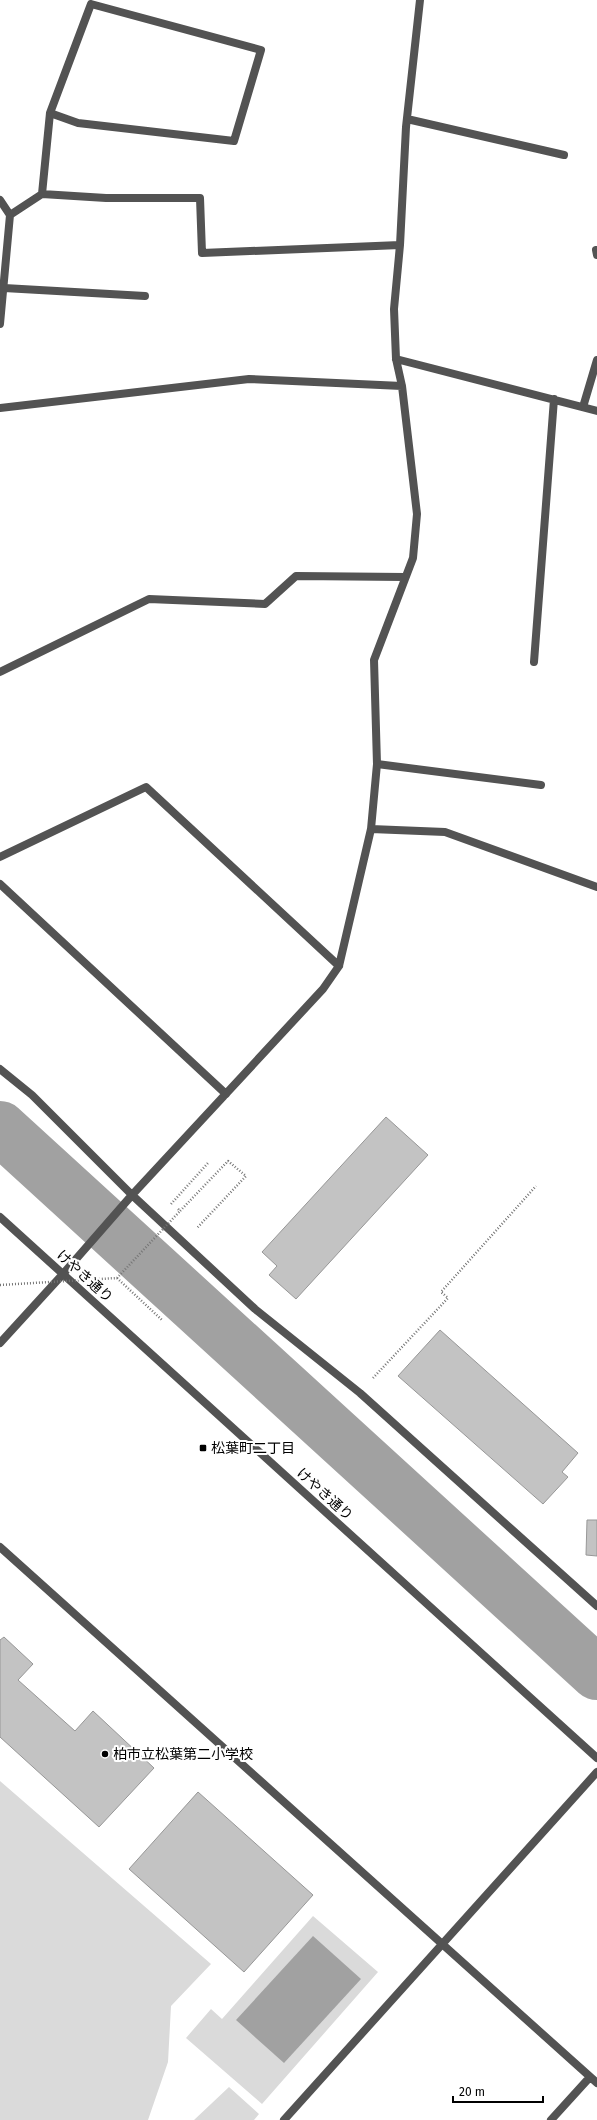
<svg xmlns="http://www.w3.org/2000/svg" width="597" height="2120" font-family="'Fira Sans','Noto Sans JP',sans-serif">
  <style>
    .green { fill: #dadada }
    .water { fill: #a1a1a1 }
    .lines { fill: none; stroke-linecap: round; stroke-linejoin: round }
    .river { stroke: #a1a1a1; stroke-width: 54 }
    .building { fill: #c3c3c3; stroke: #979797 }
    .path { stroke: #757575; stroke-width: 2.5; stroke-dasharray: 1 2; stroke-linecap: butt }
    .service { stroke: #535353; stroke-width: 8 }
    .minor { stroke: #535353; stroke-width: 8 }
    .tertiary { stroke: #535353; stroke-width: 8 }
    .path-bridge { stroke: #757575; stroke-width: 2.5; stroke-dasharray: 1 2; stroke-linecap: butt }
    .poi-dot { fill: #000; stroke: #fff; stroke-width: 1.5 }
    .labels { text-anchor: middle; stroke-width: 4; stroke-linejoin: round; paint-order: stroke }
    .street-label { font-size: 14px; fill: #000; stroke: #fff }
    .poi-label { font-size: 14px; fill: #000; stroke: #fff; text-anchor: start }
  </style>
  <rect width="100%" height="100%" fill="#fff"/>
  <path class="green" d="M0,1781l211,183 -40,42 -3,56 -20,58h-148z
    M313,1916l65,56 -116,132 -76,-66 25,-29 11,10z
    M229,2087l30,27 -5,6h-60z"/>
  <path class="water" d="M313,1936l48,43 -77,84 -48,-43z"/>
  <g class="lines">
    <path class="river" d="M0,1128l597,545"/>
  </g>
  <path class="building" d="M386,1117l42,38 -132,144 -27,-24 8,-9 -15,-14z
    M440,1330l138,123 -16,19 6,5 -25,27 -145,-128z
    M587,1520h10v36l-11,-1z
    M4,1637l29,27 -15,16 57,51 18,-20 61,57 -55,59 -99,-90v-97z
    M198,1792l115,103 -69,77 -115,-103z"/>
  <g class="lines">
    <path class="path" d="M171,1204l37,-41
      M178,1209l2,2 48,-50 18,15 -49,52
      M117,1278l45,42
      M373,1378l75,-80 -7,-6 95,-106"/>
    <path class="service" d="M377,764l164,21"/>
    <path class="minor" d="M407,119l157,36
      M42,194l8,-81 41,-109 170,46 -27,91 -156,-18 -28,-10
      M0,200l10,15 -10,109
      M10,215l32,-21 64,4h94l2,55 198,-8
      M596,250l1,5
      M4,288l141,8
      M396,359l201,52
      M583,407l14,-47
      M0,408l249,-29 153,7
      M534,662l20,-263
      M0,672l149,-73 116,5 31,-28 109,1
      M371,829l74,3 152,55
      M0,857l146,-70 193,179
      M0,884l226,210
      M0,1069l32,26 100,100 123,114 105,84 237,213
      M63,1274l69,-79 191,-206 16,-23 32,-137 6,-65 -3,-104 39,-102 4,-44 -15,-128 -6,-27 -2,-50 6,-64 6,-118 14,-127
      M0,1547l597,536
      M284,2120l313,-348
      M551,2120l39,-43"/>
    <path class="tertiary" d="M0,1217l597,541
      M0,1343l63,-69"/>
    <path class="path-bridge" d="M0,1285l117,-7 63,-67"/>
  </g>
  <g class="poi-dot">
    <rect x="199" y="1444" width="8" height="8" rx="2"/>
    <circle cx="105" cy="1754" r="4"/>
  </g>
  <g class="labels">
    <g class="street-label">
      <text transform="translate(85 1276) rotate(42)" y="5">けやき通り</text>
      <text transform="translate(325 1494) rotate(42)" y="5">けやき通り</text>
    </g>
    <g class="poi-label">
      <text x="211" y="1453">松葉町二丁目</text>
      <text x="113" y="1759">柏市立松葉第二小学校</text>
    </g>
  </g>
  <path d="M453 2096v6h90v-6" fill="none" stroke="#000000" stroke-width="2"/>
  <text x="459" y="2096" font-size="12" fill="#000000" stroke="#ffffff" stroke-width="3" paint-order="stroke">20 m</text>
</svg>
